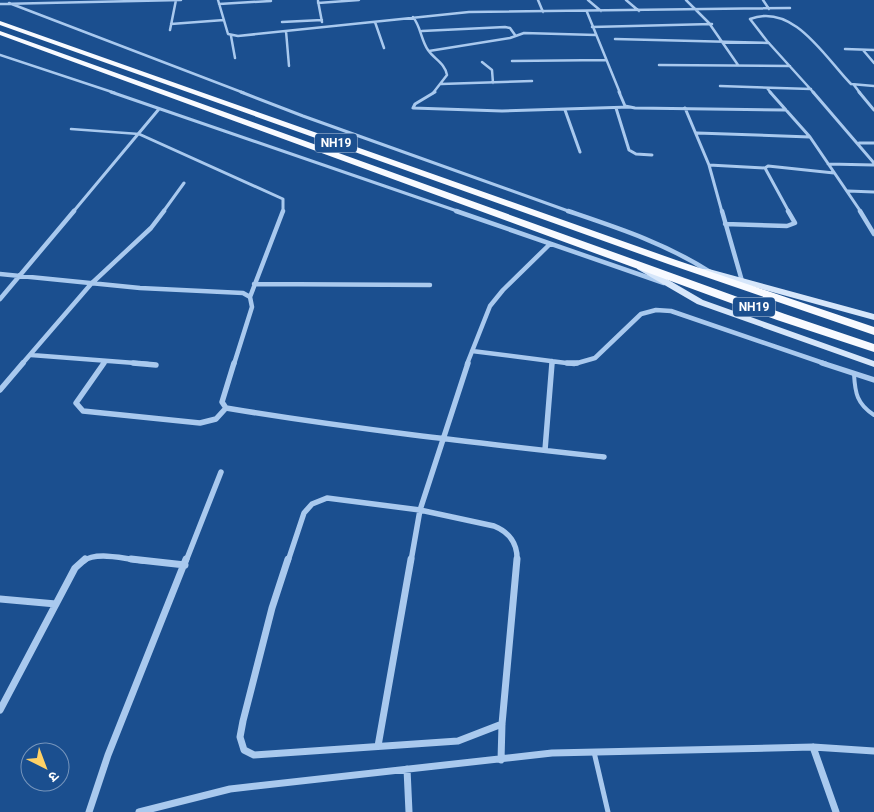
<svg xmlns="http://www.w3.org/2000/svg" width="874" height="812" font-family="Roboto,'Noto Sans Devanagari',sans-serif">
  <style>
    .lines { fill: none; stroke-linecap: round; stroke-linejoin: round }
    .service-far2 { stroke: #a9c9ee; stroke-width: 2.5 }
    .service-far1 { stroke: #a9c9ee; stroke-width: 4 }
    .service { stroke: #a9c9ee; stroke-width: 5 }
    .minor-far4 { stroke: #a9c9ee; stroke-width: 2.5 }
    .minor-far3 { stroke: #a9c9ee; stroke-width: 3 }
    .minor-far2 { stroke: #a9c9ee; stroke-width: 4.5 }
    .minor-far1 { stroke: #a9c9ee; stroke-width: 5.5 }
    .minor { stroke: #a9c9ee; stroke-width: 7 }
    .secondary { fill: #d6e6fa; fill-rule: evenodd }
    .trunk { fill: #f8faff; fill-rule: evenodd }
    .labels { text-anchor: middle; stroke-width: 4; stroke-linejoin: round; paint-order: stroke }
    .shield { fill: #1b4f8f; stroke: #bbcadd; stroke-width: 1 }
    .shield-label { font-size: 12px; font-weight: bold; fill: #fff }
  </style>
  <rect width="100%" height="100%" fill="#1b4f8f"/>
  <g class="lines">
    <path class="service-far2" d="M71,129l68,5"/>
    <path class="service-far1" d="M854,374c1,19 3,30 20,41"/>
    <path class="service" d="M594,752l14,60"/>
    <path class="minor-far4" d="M218,0l10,34 10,2 231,-24 321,-4
      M538,0l5,12
      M588,0l13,11
      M626,0l13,11
      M686,0l23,23 29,42
      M763,0l6,9
      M318,1l4,21
      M9,3l235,90
      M318,3l41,-3
      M0,4l181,-4
      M219,4l52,-3
      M587,12l33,81
      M413,17c8,10 8,23 15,33 6,9 17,13 19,25l-14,18
      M282,22l40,-2
      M375,22l9,26
      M171,24l53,-4
      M592,27l120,-3
      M170,30l6,-30
      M286,31l3,35
      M422,31l83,-4 5,1 5,7
      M231,36l4,22
      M615,39l154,4
      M845,49l29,1
      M863,50l11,13
      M429,51l81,-13 14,-5 72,2
      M0,55l115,38
      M512,61l94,-1
      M482,62l10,8 1,13
      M659,65l131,1
      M441,84l91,-3
      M854,85l6,8
      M720,86l91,3
      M767,88l4,5
      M814,93l-47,-52 -17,-22c44,-17 76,40 101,65l23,2"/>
    <path class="minor-far3" d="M111,92l349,120
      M241,92l62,24 268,96
      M435,92l-20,12 -2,4 89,3 128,-4
      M619,92l6,14 10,2 151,2
      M770,92l40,45 51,75
      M813,92l61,71
      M859,92l15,18
      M616,108l13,42 7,4 16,1
      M685,108l24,57 13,47
      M565,110l15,42
      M697,133l113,4
      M139,134l144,65v13
      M859,143h15
      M828,164l46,1
      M709,165l56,3
      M848,191l26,1
      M73,212l86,-103
      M163,212l21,-29
      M789,212l-24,-44 3,-2 66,7"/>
    <path class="minor-far2" d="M456,211l208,72
      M568,211c50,17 97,32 142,61
      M722,211l20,70
      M860,211l14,23
      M725,224l62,2 8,-3 -7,-12
      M0,274l140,14 103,5 7,4 2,10 -18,57
      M254,284l176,1
      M250,297l33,-86
      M0,299l74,-88
      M472,351l102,13 21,-6 46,-44 15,-4 15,1 155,53
      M31,355l117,9
      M22,364l69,-80 60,-56 13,-17
      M103,364l2,-3
      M467,364l23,-58 13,-16 47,-46
      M552,364v-3"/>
    <path class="minor-far1" d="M104,363l-28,40 7,8 117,12 16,-4 10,-11
      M133,363l23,2
      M234,363l-12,39 4,6c125,21 252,35 378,49
      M567,363h10
      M822,363l52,17
      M0,390l23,-27
      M545,450l7,-87
      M84,561c11,-10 45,-2 59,0
      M186,561l35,-89
      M288,561l16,-48 8,-9 15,-6 93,12 74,16c15,6 24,18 23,35
      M411,561l9,-51 48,-147"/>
    <path class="minor" d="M131,559l54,6
      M288,559l-16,49 -29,113 -3,16 4,13 10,5 204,-14 44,-17
      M0,599l56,5
      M0,710l75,-142 10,-9
      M502,724l15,-165
      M378,746l33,-187
      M813,747l23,65
      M501,760l1,-36
      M407,769l2,43
      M89,812l19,-57 78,-196
      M139,812l91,-23 322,-36 261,-6 61,4"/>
    <path class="secondary" d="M637,265h6l60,35 171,61v6l-177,-63 -60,-35z
      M703,269h6l165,45v6l-171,-47z"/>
    <path class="trunk" d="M0,21l676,239 198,67v8l-206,-71 -668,-239z
      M0,31l785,283 89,30v8l-97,-32 -777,-285z"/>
  </g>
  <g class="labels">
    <g class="shield">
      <rect x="315" y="133.5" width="42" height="19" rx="4"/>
      <rect x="733" y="297.5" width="42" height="19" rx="4"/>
    </g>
    <g class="shield-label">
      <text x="336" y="147">NH19</text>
      <text x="754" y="311">NH19</text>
    </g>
  </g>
  <g transform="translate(45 767) rotate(138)"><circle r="24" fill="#1b4f8f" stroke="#7695bc"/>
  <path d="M0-4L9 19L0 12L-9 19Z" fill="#ffd166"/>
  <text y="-8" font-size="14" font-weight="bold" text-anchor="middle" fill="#ffffff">उ</text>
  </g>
</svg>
